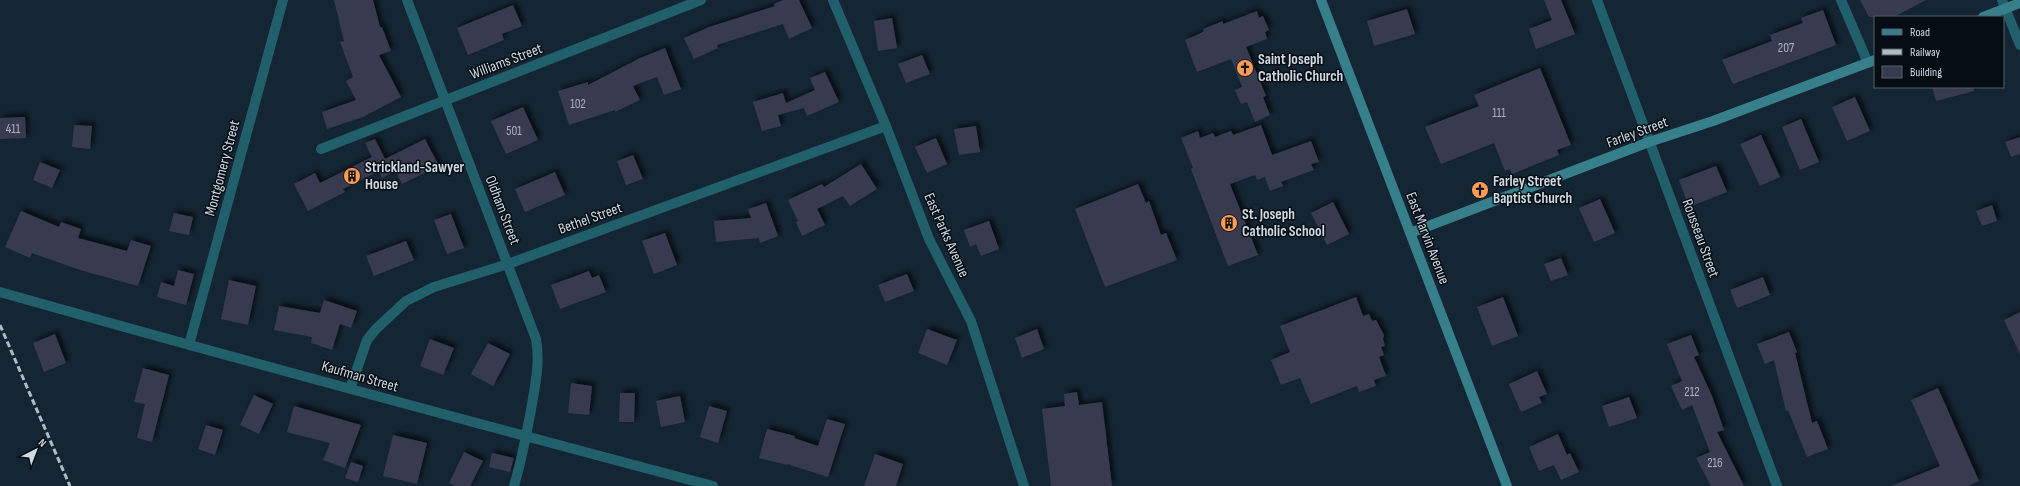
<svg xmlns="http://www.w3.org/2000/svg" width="2020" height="486" font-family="'Sofia Sans Condensed',sans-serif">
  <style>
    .building { fill: #383b4f; filter: url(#shadow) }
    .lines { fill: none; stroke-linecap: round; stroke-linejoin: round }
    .street { stroke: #21606b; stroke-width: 10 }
    .secondary { stroke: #367f8b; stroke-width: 10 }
    .rail { stroke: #b0bbc6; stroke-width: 3; stroke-dasharray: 6 3; stroke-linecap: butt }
    .labels { text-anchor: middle; stroke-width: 3; stroke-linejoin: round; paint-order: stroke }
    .number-label { font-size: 13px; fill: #a9b2be }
    .poi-label { font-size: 15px; font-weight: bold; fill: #cfd9e3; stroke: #060d13; text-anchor: start }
    .street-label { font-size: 15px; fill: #cfd9e3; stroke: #060d13 }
  </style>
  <defs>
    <filter id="shadow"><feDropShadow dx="3.5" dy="-3.5" stdDeviation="2" flood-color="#0009"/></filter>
  </defs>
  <rect width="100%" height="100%" fill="#142533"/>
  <path class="building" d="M334,0h39l7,27h2l9,24 -12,4 22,42 -38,20 -36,12 -5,-17 34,-12 -10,-19 7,-4 -13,-35 4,-1z
    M783,0h16l13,28 -23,11 -6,-15 -66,21 1,3 -24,11 -10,-21 25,-11 66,-21 -1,-2z
    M1544,0h17l14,34 -39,15 -7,-20 23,-9z
    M1860,0h66l-32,17h-25z
    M513,5l9,21 -20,8 2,6 -36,15 -11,-27z
    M1407,9l8,25 -41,12 -7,-25z
    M1823,10l13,35 -103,39 -11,-24 50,-19 -2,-6 33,-12 -2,-5z
    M1257,11l2,7 4,-2 6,14 -4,2 2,7 -21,8 20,49 -3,1 7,18 -15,7 -8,-20 -6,2 -6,-14 7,-3 -11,-28 -34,13 -12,-32 14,-6 5,-3 -1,-2 20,-8v3z
    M892,18l5,30 -19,3 -4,-30z
    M665,48l16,41 -17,6 -7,-18 -24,9 7,14 -25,12v-2l-46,15 -11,-34 30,-9v3l52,-27z
    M922,55l8,19 -24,9 -8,-19z
    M1540,68l31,77 -14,5 2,5 -47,19 -2,-5 -5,2 -11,-28 -53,21 -16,-37 54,-21 -5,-11z
    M825,72l14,30 -32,14 -3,-8 -26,7 3,11 -19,5 -9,-29 30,-9 3,10 29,-13 -5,-12z
    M1932,87h41l1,4 -38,10z
    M1855,97l15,34 -23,10 -15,-34z
    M523,107l15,33 -32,14 -15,-33z
    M25,117l1,21 -26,1v-21z
    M1801,119l18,43 -19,8 -18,-43z
    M74,125l18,1 -2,23 -18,-2z
    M1261,125l11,30 39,-14 8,21 -8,2 3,6 -33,12 2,4 -13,5 -5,-14 -8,3 -2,-5 -25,9 28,71 -30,11 -37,-97 2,-1 -12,-30 17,-7 2,7 13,-5 2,4 16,-6 2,4z
    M976,126l4,26 -21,3 -5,-26z
    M1761,135l19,42 -20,9 -20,-42z
    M2020,137v17l-9,3 -6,-15z
    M936,138l11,26 -20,9 -12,-26z
    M375,139l10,20 40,-20 14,27 -37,18 -6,-13 -14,7 -3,-7 -36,18 2,3 -37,19 -14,-27 21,-11 5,10 52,-26 -7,-14z
    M633,155l10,24 -17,6 -9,-24z
    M40,162l20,8 -8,18 -19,-8z
    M861,164l16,25 -27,17 -7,-10 -26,13 8,16 -23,11 -6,-14 2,-1 -10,-21 34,-16 2,3z
    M1716,166l11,26 -38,15 -10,-27z
    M555,172l10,23 -40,17 -10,-23z
    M1138,184l8,19 3,-2 12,34 5,-2 11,27 -72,27 -30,-78z
    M1600,199l15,34 -21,9 -15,-34z
    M1333,202l16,32 -22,11 -16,-32z
    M766,203l12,33 -18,7 -1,-5 -43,4 -2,-21 37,-3 -3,-9z
    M1992,205l5,16 -15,5 -6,-15z
    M21,211l38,16 2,-5 20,7 -3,9 49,13 4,-11 20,6 -13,40 -58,-16 -48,-17 -2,5 -25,-11z
    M174,213l19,4 -4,18 -20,-4z
    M451,214l13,34 -17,6 -13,-34z
    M989,221l10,28 -18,7 -5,-12 -6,3 -6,-17z
    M665,233l12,32 -23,9 -12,-33z
    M406,241l8,19 -40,16 -8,-20z
    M1561,258l7,17 -17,6 -7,-17z
    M178,270l16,4 -8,31 -29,-8 4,-15 13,4z
    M589,271l3,7 7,-3 7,17 -46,17 -9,-24z
    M907,274l7,17 -29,11 -7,-17z
    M1763,277l7,18 -33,13 -7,-18z
    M229,280l27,6 -8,39 -27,-6z
    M1356,297l7,19 6,-2 3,7 4,-1 8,15 -1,4 2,7 -4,1 3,8 -5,2 7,19 -12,4 2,6 -17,6 -2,-6 -46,18 -11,-26 -19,7 -10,-25 19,-8 -10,-26z
    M1503,297l15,39 -26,10 -15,-39z
    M324,300l33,11 -6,17 -11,-4 -8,26 -21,-7 1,-6 -38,-7 5,-24 41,7z
    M2020,312v42l-16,-34z
    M927,329l30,11 -10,25 -29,-12z
    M1037,329l7,20 -22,9 -7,-20z
    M1789,332l8,20 -2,1 17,70 5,-2 11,28 -21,8 -19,-47 -2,1 -12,-51 -9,4 -8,-20z
    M55,334l11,29 -22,9 -11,-29z
    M1691,335l8,20 -5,2 18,39 12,34 -7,2 27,54h-33l-15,-28 14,-6 -18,-47 -10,5 -11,-24 11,-5 -15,-37z
    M430,339l24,9 -11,27 -23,-9z
    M488,343l22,11 -17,32 -22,-12z
    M143,368l26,7 -17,67 -15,-4 8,-34 -11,-2z
    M1537,371l10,23 -8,3 3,6 -21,9 -12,-28z
    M571,383l21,3 -3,29 -21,-2z
    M1938,388l41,93 -11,5h-77l49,-20 -29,-66z
    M1077,392l2,13 23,-3 10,84h-61l-9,-77 23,-3 -1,-12z
    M620,393h15l-1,29h-15z
    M254,395l19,9 -14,30 -19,-9z
    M680,396l5,26 -24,5 -5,-26z
    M1629,397l8,21 -28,9 -7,-21z
    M294,406l67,19 -16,43 -22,-8 7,-17 -43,-11z
    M709,406l18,5 -9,32 -18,-6z
    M827,419l18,5 -17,53 -41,-13v1l-28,-7 8,-29 28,7 -1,2 24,8z
    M206,425l17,5 -8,25 -17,-6z
    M1558,434l9,21 3,-2 9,19 -18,8 -7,-15 -15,6 -10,-24z
    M393,435l34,8 -10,41 -34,-8z
    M464,452l19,9 -13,25h-15l-6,-3z
    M492,453l22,5 -4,14 -21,-5z
    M875,454l28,10 -7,22h-32z
    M351,462l12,4 -5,16 -13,-4z"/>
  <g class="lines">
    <path class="street" d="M407,0l129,339c4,22 0,42 -4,65 -5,28 -10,55 -18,82
      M833,0l53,126 43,113 42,82 53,165
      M1597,0l180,486
      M1841,0l27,63
      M2002,0l18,45
      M321,149l380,-149
      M0,292c237,67 475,131 713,194
      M189,345l94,-345
      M350,389l17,-49 9,-11 30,-28 28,-14 74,-23 378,-138"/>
    <path class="secondary" d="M1321,0l186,486
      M1983,17l37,-14
      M1410,233l239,-91 64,-21 162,-61"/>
    <path class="rail" d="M0,325l70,161"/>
  </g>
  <defs>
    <g id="church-disc" transform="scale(0.9)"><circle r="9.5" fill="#fd9c56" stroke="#060d13"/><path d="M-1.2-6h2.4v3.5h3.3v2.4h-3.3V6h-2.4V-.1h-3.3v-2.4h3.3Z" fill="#111"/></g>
    <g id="building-disc" transform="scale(0.9)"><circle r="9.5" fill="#fd9c56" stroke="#060d13"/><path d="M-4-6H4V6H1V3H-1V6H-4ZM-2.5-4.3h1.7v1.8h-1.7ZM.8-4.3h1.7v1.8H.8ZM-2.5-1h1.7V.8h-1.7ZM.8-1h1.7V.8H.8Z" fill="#111"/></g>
  </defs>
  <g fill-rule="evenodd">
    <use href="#church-disc" x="1245" y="68"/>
    <use href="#building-disc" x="352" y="176"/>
    <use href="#church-disc" x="1480" y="190"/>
    <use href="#building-disc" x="1229" y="223"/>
  </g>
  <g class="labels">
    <g class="number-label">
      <text x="1786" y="52">207</text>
      <text x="578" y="108">102</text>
      <text x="1499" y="117">111</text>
      <text x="13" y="133">411</text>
      <text x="514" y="135">501</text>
      <text x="1692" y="396">212</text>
      <text x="1715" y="467">216</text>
    </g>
    <g class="poi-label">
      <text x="1258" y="64">Saint Joseph<tspan x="1258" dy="17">Catholic Church</tspan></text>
      <text x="365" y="172">Strickland-Sawyer<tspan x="365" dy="17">House</tspan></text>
      <text x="1493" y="186">Farley Street<tspan x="1493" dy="17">Baptist Church</tspan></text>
      <text x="1242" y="219">St. Joseph<tspan x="1242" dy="17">Catholic School</tspan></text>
    </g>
    <g class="street-label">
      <text transform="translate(506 61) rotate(-21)" y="5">Williams Street</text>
      <text transform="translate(1637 132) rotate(-20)" y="5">Farley Street</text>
      <text transform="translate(222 168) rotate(-75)" y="5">Montgomery Street</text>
      <text transform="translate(503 210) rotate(69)" y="5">Oldham Street</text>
      <text transform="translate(590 218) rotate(-20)" y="5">Bethel Street</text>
      <text transform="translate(947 235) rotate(66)" y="5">East Parks Avenue</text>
      <text transform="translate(1428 238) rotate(69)" y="5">East Marvin Avenue</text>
      <text transform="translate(1701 238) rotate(70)" y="5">Rousseau Street</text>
      <text transform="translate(360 376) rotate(16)" y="5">Kaufman Street</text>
    </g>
  </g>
  <rect x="1874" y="16" width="130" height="72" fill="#060d13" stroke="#565f66"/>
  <rect x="1882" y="29" width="20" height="6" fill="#367f8b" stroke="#565f66"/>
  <text x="1910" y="36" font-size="12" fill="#cfd9e3">Road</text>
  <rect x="1882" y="49" width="20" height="6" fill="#b0bbc6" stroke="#565f66"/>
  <text x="1910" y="56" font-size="12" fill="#cfd9e3">Railway</text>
  <rect x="1882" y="66" width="20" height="12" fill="#383b4f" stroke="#565f66"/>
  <text x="1910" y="76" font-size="12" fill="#cfd9e3">Building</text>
  <g transform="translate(36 450) rotate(42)" stroke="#060d13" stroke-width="3" paint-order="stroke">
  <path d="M0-3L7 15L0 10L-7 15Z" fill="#cfd9e3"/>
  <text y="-6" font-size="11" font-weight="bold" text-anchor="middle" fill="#cfd9e3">N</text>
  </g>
</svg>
